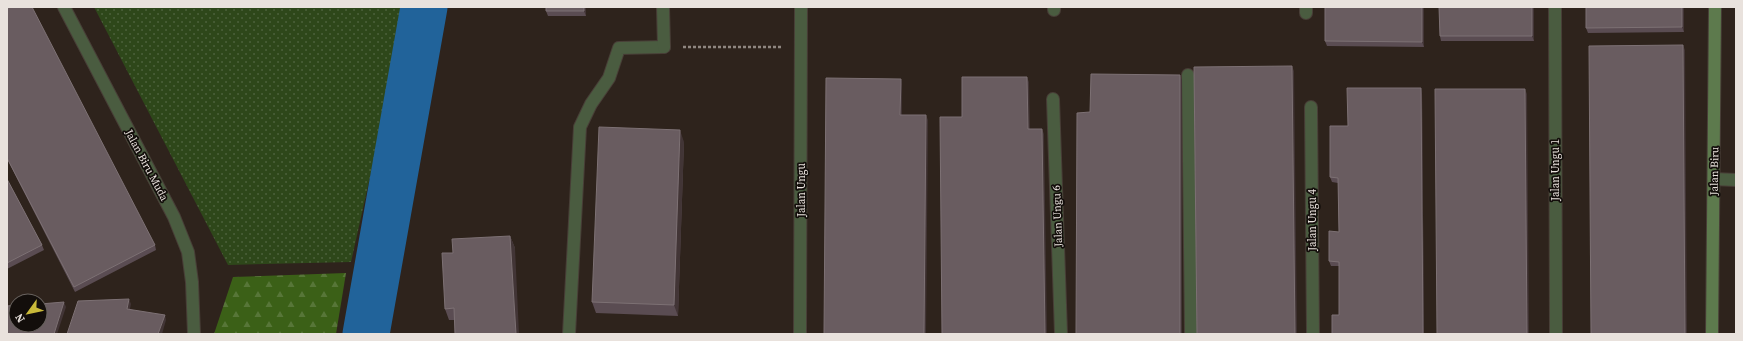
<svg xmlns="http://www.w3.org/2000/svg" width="1743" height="341" font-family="'Source Serif 4',serif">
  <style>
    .grass { fill: url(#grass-dots) }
    .forest { fill: url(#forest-firs) }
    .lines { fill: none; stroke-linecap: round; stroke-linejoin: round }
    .river { stroke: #21639a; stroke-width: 47 }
    .lane-casing { stroke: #483e37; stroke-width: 14 }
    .street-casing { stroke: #483e37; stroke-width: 14 }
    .secondary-casing { stroke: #483e37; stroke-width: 14 }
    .path { stroke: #8f8680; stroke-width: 2.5; stroke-dasharray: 3 2; stroke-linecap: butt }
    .lane { stroke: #4a5c40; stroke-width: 12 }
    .street { stroke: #4a5c40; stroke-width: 12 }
    .secondary { stroke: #5d7a4d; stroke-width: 12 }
    .wall { fill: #5a4c52 }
    .shaded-wall { fill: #423536 }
    .building { fill: #695c60; stroke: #7d7174 }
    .labels { text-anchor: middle; stroke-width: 3.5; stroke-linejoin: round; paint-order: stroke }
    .street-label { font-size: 11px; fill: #e9e2dd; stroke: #130e0b }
  </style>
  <defs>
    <pattern id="grass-dots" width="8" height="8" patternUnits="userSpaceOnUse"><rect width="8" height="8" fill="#2e471a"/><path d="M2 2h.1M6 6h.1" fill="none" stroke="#4c613b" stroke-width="1.8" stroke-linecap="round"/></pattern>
    <pattern id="forest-firs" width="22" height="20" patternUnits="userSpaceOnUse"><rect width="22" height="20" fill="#3b6017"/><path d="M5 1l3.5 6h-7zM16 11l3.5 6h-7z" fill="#577638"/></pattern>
  </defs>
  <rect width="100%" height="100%" fill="#2e231c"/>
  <path class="grass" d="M94,7h314l-57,255 -123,3z"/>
  <path class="forest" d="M346,273l-10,61h-122l19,-57z"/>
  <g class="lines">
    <path class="river" d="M366,334l58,-327"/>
    <g class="lane-casing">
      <path id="lane" d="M1188,75l3,259
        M569,334l11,-207 11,-23 18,-26 10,-30 45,-1"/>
    </g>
    <g class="street-casing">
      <path id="street" d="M64,7l110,210 14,35 4,30 2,52
        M663,7l1,40
        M1054,7v3
        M1306,7v6
        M1555,7l1,327
        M1053,99l8,235
        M1311,107l2,227
        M1714,179l22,1
        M800,334l1,-327"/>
    </g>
    <g class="secondary-casing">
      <path id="secondary" d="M1712,334l3,-327"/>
    </g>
    <path class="path" d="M683,47h99"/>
    <use href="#lane" class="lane"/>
    <use href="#street" class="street"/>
    <use href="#secondary" class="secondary"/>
  </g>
  <path class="wall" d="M586,7v9h-38l-2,-5z
    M1424,7v40l-97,-1 -2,-5z
    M1439,7h95v34h-93l-1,-5z
    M1586,7h98v25l-96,1 -2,-5z
    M7,9l148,236 1,5 -81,42 -68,-133z
    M1422,93l2,241h-92l7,-19v-49h-8l-2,-5 10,-29 -1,-49 -6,-1 -2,-5 18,-51z
    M684,142l-6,174 -82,-3 -4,-11z
    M7,179l35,66 2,5 -37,19z
    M510,236l5,12 -61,72h-5l-4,-11 8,-56z"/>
  <path class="shaded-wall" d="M584,7h2v9l-2,-5z
    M1422,7h2v40l-2,-5z
    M1532,7h2v34l-2,-5z
    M1682,7h2v25l-2,-5z
    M1683,45l2,5 2,284h-2z
    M1292,66l2,5 3,263h-2z
    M1180,75l2,5v254h-2z
    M1027,77l2,5 1,52 -2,-5z
    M901,79l1,5v36l-2,-5z
    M1421,88l1,5 2,241h-1z
    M1525,89l2,5 2,240h-2z
    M926,115l2,5 -2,214h-2z
    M1042,129l2,5 3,200h-2z
    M680,130l4,12 -6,174 -4,-11z
    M510,236l5,12 4,86h-3z
    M129,299l2,5 -2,10 -2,-5z
    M64,302l2,5 -9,27h-3z
    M165,315l1,5 -4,14h-4z"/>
  <path class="building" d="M10,7h22l123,238 -81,42 -67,-129v-149z
    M546,7h38v4h-38z
    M1325,7h97v35l-97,-1z
    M1439,7h93v29h-92z
    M1586,7h96v20l-96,1z
    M1683,45l2,289h-94l-2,-288z
    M1292,66l3,268h-98l-3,-267z
    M1091,74l89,1v259h-104l1,-221 13,-1z
    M962,77h65l1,52h14l3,205h-103l-2,-217h22z
    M826,78l75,1 -1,36h26l-2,219h-100z
    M1347,88h74l2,246h-91v-19h7v-53l-10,-1v-30l10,1 -1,-54 -8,-1v-51h18z
    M1435,89h90l2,245h-90z
    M599,127l81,3 -6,175 -82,-3z
    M7,179l35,66 -35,18z
    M510,236l6,98h-61l-1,-26 -9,1 -3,-56h11l-1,-14z
    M129,299l-2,10 38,6 -7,19h-91l11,-33z
    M64,302l-10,32h-47v-28l9,-1v20h24v-21z"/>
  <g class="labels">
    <g class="street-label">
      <text transform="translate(147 165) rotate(62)" y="4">Jalan Biru Muda</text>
      <text transform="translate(1555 170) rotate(-90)" y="4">Jalan Ungu 1</text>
      <text transform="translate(1714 171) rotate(-89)" y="4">Jalan Biru</text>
      <text transform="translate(801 190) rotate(-90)" y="4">Jalan Ungu</text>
      <text transform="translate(1057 216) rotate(-92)" y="4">Jalan Ungu 6</text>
      <text transform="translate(1312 220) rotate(-90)" y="4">Jalan Ungu 4</text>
    </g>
  </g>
  <rect width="1743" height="341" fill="none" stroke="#e9e2dd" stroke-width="16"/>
  <g transform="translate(28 313) rotate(237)"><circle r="19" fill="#130e0b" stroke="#69635f"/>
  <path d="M0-3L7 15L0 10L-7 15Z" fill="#caba3a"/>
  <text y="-6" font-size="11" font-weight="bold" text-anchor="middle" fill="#e9e2dd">N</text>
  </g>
</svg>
